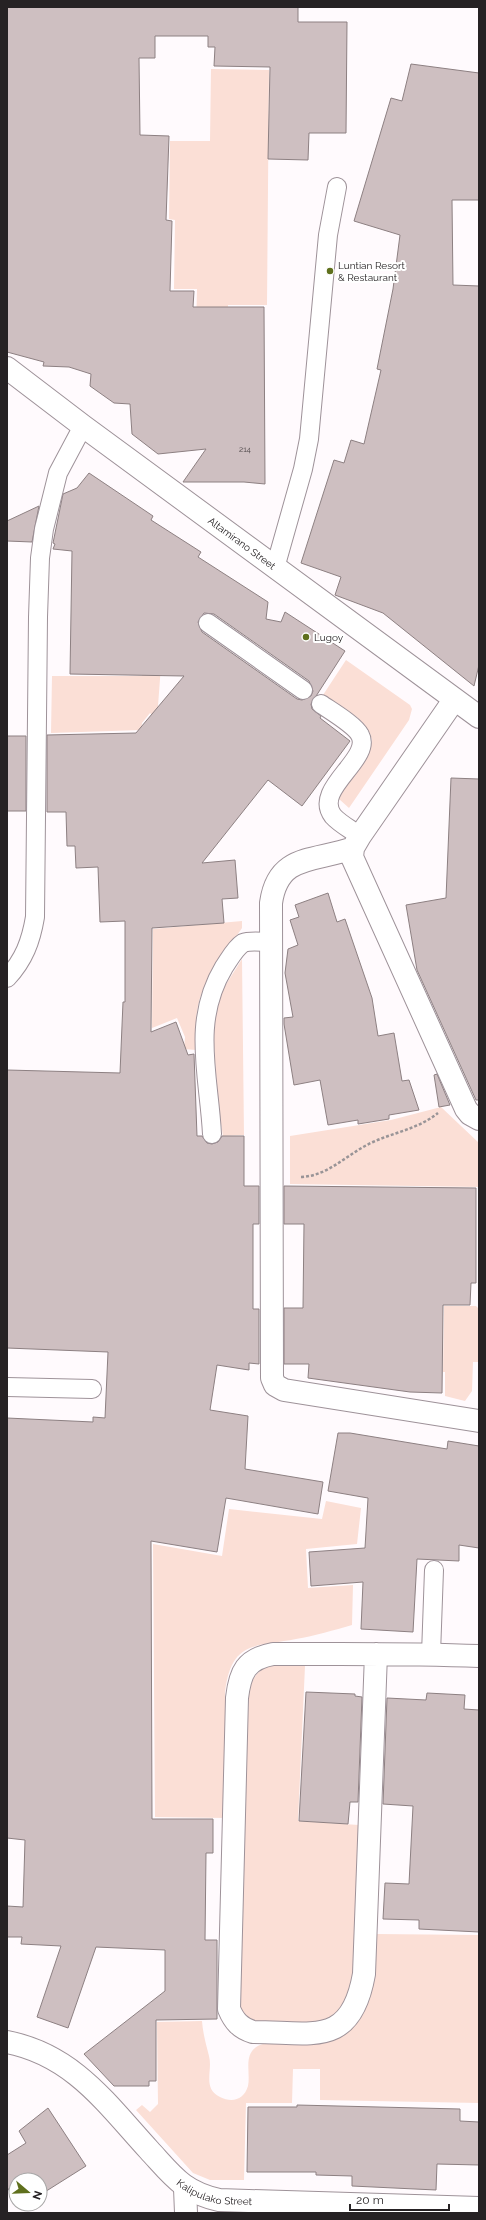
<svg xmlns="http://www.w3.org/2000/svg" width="486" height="2220" font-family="Raleway,sans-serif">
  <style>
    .green { fill: #fbdfd6 }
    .building { fill: #cebfc1; stroke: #8d8082; fill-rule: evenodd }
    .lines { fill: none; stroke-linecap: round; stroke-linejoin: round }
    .service-casing { stroke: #9e9299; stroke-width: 20 }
    .minor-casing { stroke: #9e9299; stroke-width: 24 }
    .tertiary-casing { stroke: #9e9299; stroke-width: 24 }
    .secondary-casing { stroke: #9e9299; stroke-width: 24 }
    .path { stroke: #999497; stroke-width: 2.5; stroke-dasharray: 3 2; stroke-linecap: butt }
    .service { stroke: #fff; stroke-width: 18 }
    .minor { stroke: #fff; stroke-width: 22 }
    .tertiary { stroke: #fff; stroke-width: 22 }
    .secondary { stroke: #fff; stroke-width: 22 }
    .poi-dot { fill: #5f701d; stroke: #fff; stroke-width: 1.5 }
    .labels { text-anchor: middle; stroke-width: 4; stroke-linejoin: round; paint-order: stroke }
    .number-label { font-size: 8px; fill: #50494b }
    .poi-label { font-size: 10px; fill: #262224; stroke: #fff; text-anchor: start }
    .street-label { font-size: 10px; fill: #262224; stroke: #fff }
  </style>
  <rect width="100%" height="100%" fill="#fffafd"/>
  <path class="green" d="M211,69l58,1 -2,235h-39v35l-32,-12 1,-39h-23l1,-69 -6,-1 1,-78h40z
    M141,627l22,12 -6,80 -7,-6 -8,10 -1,7 -90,3 1,-57h90z
    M346,660l64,45 2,4 -3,11 -60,88 -10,-9 3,-14 30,-43c-1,-22 -32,-36 -49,-47z
    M242,921v7c-16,24 -38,50 -44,78 -3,15 -2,29 -2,44l-12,-1 1,-12 -8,-19 -25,10 1,-99z
    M242,959l2,176 -21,1 -5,-31 -5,-74 5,-34z
    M441,1107l38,36v44l-189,-3v-48l101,-16z
    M444,1306h32l3,3v53h-6l-1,29 -7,10 -20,-5v-24h-2z
    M326,1501l35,7 -4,36 -51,5 2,39 45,-3 -1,40c-18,5 -37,11 -56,14 -41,8 -65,1 -71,54l1,125 -71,-1 -2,-273 69,12 7,-47 93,10z
    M275,1665l30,1 -7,155 61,4 -2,131 -5,39 -23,28c-22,0 -69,8 -84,-8 -6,-5 -6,-13 -7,-20l11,-305c4,-14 11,-23 26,-25z
    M377,1934l102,1v168l-159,-3v-31h-27l-1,34h-46l-2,77h-34l-17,-7 -57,-63 6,-5 8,7 8,-8 -1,-82 45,-1c1,13 4,23 7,35 4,15 -7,32 11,41 12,6 24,3 28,-11 3,-14 -6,-33 12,-41 15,-6 36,-4 52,-5 10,-1 19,-1 29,-5 34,-15 35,-70 36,-101z"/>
  <path class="building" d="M7,7h291v15h49l-1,111h-37l-1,27 -40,-1 2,-92 -56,-1 1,-19h-7v-11h-53v22h-16l1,77 29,1 -3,84 6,1 -2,70h24l-1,16h71l1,177 -21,-2h-61l23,-33 -48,5 -26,-20 -2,-30 -16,-1 -24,-17 1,-12 -22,-7 -26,-1 1,-4 -37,-10z
    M411,64l68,9v127h-27l1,85 26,1v379l-5,21 -91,-73 -48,-18 6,-18 -40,-14 33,-103 10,3 7,-23 13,4 17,-74 -4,-1 16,-80 7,-54 -46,-14 37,-123 11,3z
    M89,473l64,43 -2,4 50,32 -3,5 70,45 -2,17 15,3 4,-10 60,39 -34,53 1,5 9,7 -1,2 30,23 -48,65 -34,-26 -66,83 33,-3 3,38 -16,1 2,24 -72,5 -1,104 25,-10 12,33 6,-1 3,82h5l5,7 5,1 6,-2 4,-6h22v50h15v38h-6v85h6v55l-10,-1v7l-32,-5 -7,45 38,6 -3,53 78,13 -5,32 -92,-16 -9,54 -66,-11 1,278h61v34h-7l-1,87h12v79l-61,1v61h-7v5h-35l-30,-32 81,-63v-41l-69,-3 -28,81 -31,-11 24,-71 -40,-2 1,-7h-15v-31l16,1 2,-67 -18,-2v-420l86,4v-5l12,1 3,-66 -101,-4v-278l113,3 3,-71h2v-81l-25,1 -2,-55 -22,1 -1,-22h-8l-1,-34h-19v-77l89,-2 48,-57 -114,-2 2,-123 -19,-2 2,-5 -2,-1 10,-49 14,-6zM204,613l10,1 95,67 4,10 -2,5 -9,4 -5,-1 -95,-67 -4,-10z
    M39,506l-7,36 -25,-1v-20z
    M7,736h19v75h-19z
    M451,778l28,1v321h-3l-59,-130 -11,-65 40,-7z
    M328,893l9,29 8,-3 27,79 6,38 16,-3 8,48 7,-1 10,30 -30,5v4l-31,5v-4l-30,5 -8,-45 -26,5 -10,-61v-6l9,-1 -8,-44 3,-24 10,-4 -8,-25 9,-3 -4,-12z
    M437,1074l13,31 -11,2 -5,-32z
    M284,1186l192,2v95h-5l-1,22h-27l-1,88 -32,-1 -102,-14 1,-14h-25v-56h19l1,-84h-20z
    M338,1433h12l97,16 1,-8 31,5v102l-20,-3v16l-42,-2 -4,73 -52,-3 2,-47 -52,4 -2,-34 56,-4 3,-50 -40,-7z
    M306,1692l49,2v2l7,1 -4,105h-8l-2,22 -49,-3z
    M427,1693l38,2 -1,14 15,1v222l-60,-3v-9l-36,-1 2,-36 24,1 4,-78 -30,-2 4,-106 39,2z
    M297,2105l163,4v12l19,1v43l-42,-1 -1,26 -84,-4v-10l-36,-1v-3h-69l1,-65h49z
    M48,2108l38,58 -46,29v-15h-24v21l-9,-14v-32l19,-12 -7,-12z"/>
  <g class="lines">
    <g class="service-casing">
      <path id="service" d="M275,568l28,-99 6,-30 19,-204 9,-48
        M208,623l95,67
        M321,704c10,7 34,21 39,31 13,24 -48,54 -27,81 7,8 19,14 27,20
        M7,978c17,-18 24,-37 28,-61l3,-300 2,-59 4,-29 14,-56 25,-47
        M212,1134c-3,-59 -21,-112 12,-167 5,-7 11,-19 19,-24 7,-3 19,-1 27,-1
        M7,1387l85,2
        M431,1654l3,-84"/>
    </g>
    <g class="minor-casing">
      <path id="minor" d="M454,700l-94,136 -7,12 -1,9 114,252 4,5 9,5
        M353,848c-38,14 -75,5 -82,55l1,475 3,7 9,5 195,31
        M376,1654l-12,320c-13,74 -51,58 -111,58 -13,-4 -19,-11 -24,-23l8,-311c3,-26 9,-39 36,-44 69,0 137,-1 206,2
        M185,2188l1,25"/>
    </g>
    <g class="tertiary-casing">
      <g id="tertiary">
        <path id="s1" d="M7,2042c66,13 99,61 142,108 24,26 34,42 70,50l260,8"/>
      </g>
    </g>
    <g class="secondary-casing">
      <g id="secondary">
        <path id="s2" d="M7,368l76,58 396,291"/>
      </g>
    </g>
    <path class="path" d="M301,1177c28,-1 47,-24 72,-35 22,-10 45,-13 65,-29"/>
    <use href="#service" class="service"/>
    <use href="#minor" class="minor"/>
    <use href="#tertiary" class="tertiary"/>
    <use href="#secondary" class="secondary"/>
  </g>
  <g class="poi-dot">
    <circle cx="330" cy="271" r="4"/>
    <circle cx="306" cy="637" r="4"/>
  </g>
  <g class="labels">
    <g class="number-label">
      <text x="245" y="452">214</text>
    </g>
    <g class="poi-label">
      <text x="338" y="269">Luntian Resort<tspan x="338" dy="12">&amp; Restaurant</tspan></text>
      <text x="314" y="641">Lugoy</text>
    </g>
    <g class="street-label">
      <text dy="4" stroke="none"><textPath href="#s2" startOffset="293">Altamirano Street</textPath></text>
      <text dy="4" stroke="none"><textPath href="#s1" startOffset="264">Kalipulako Street</textPath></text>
    </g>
  </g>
  <rect width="486" height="2220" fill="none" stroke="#262224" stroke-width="16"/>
  <g transform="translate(28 2192) rotate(109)"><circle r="19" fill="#ffffff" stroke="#a8a7a7"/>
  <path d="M0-3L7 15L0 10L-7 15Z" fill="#5f701d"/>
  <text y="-6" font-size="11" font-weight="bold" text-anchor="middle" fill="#262224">N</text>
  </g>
  <path d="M350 2204v6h99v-6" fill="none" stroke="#262224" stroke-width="2"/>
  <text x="356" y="2204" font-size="12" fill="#262224" stroke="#ffffff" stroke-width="3" paint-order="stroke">20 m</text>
</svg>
